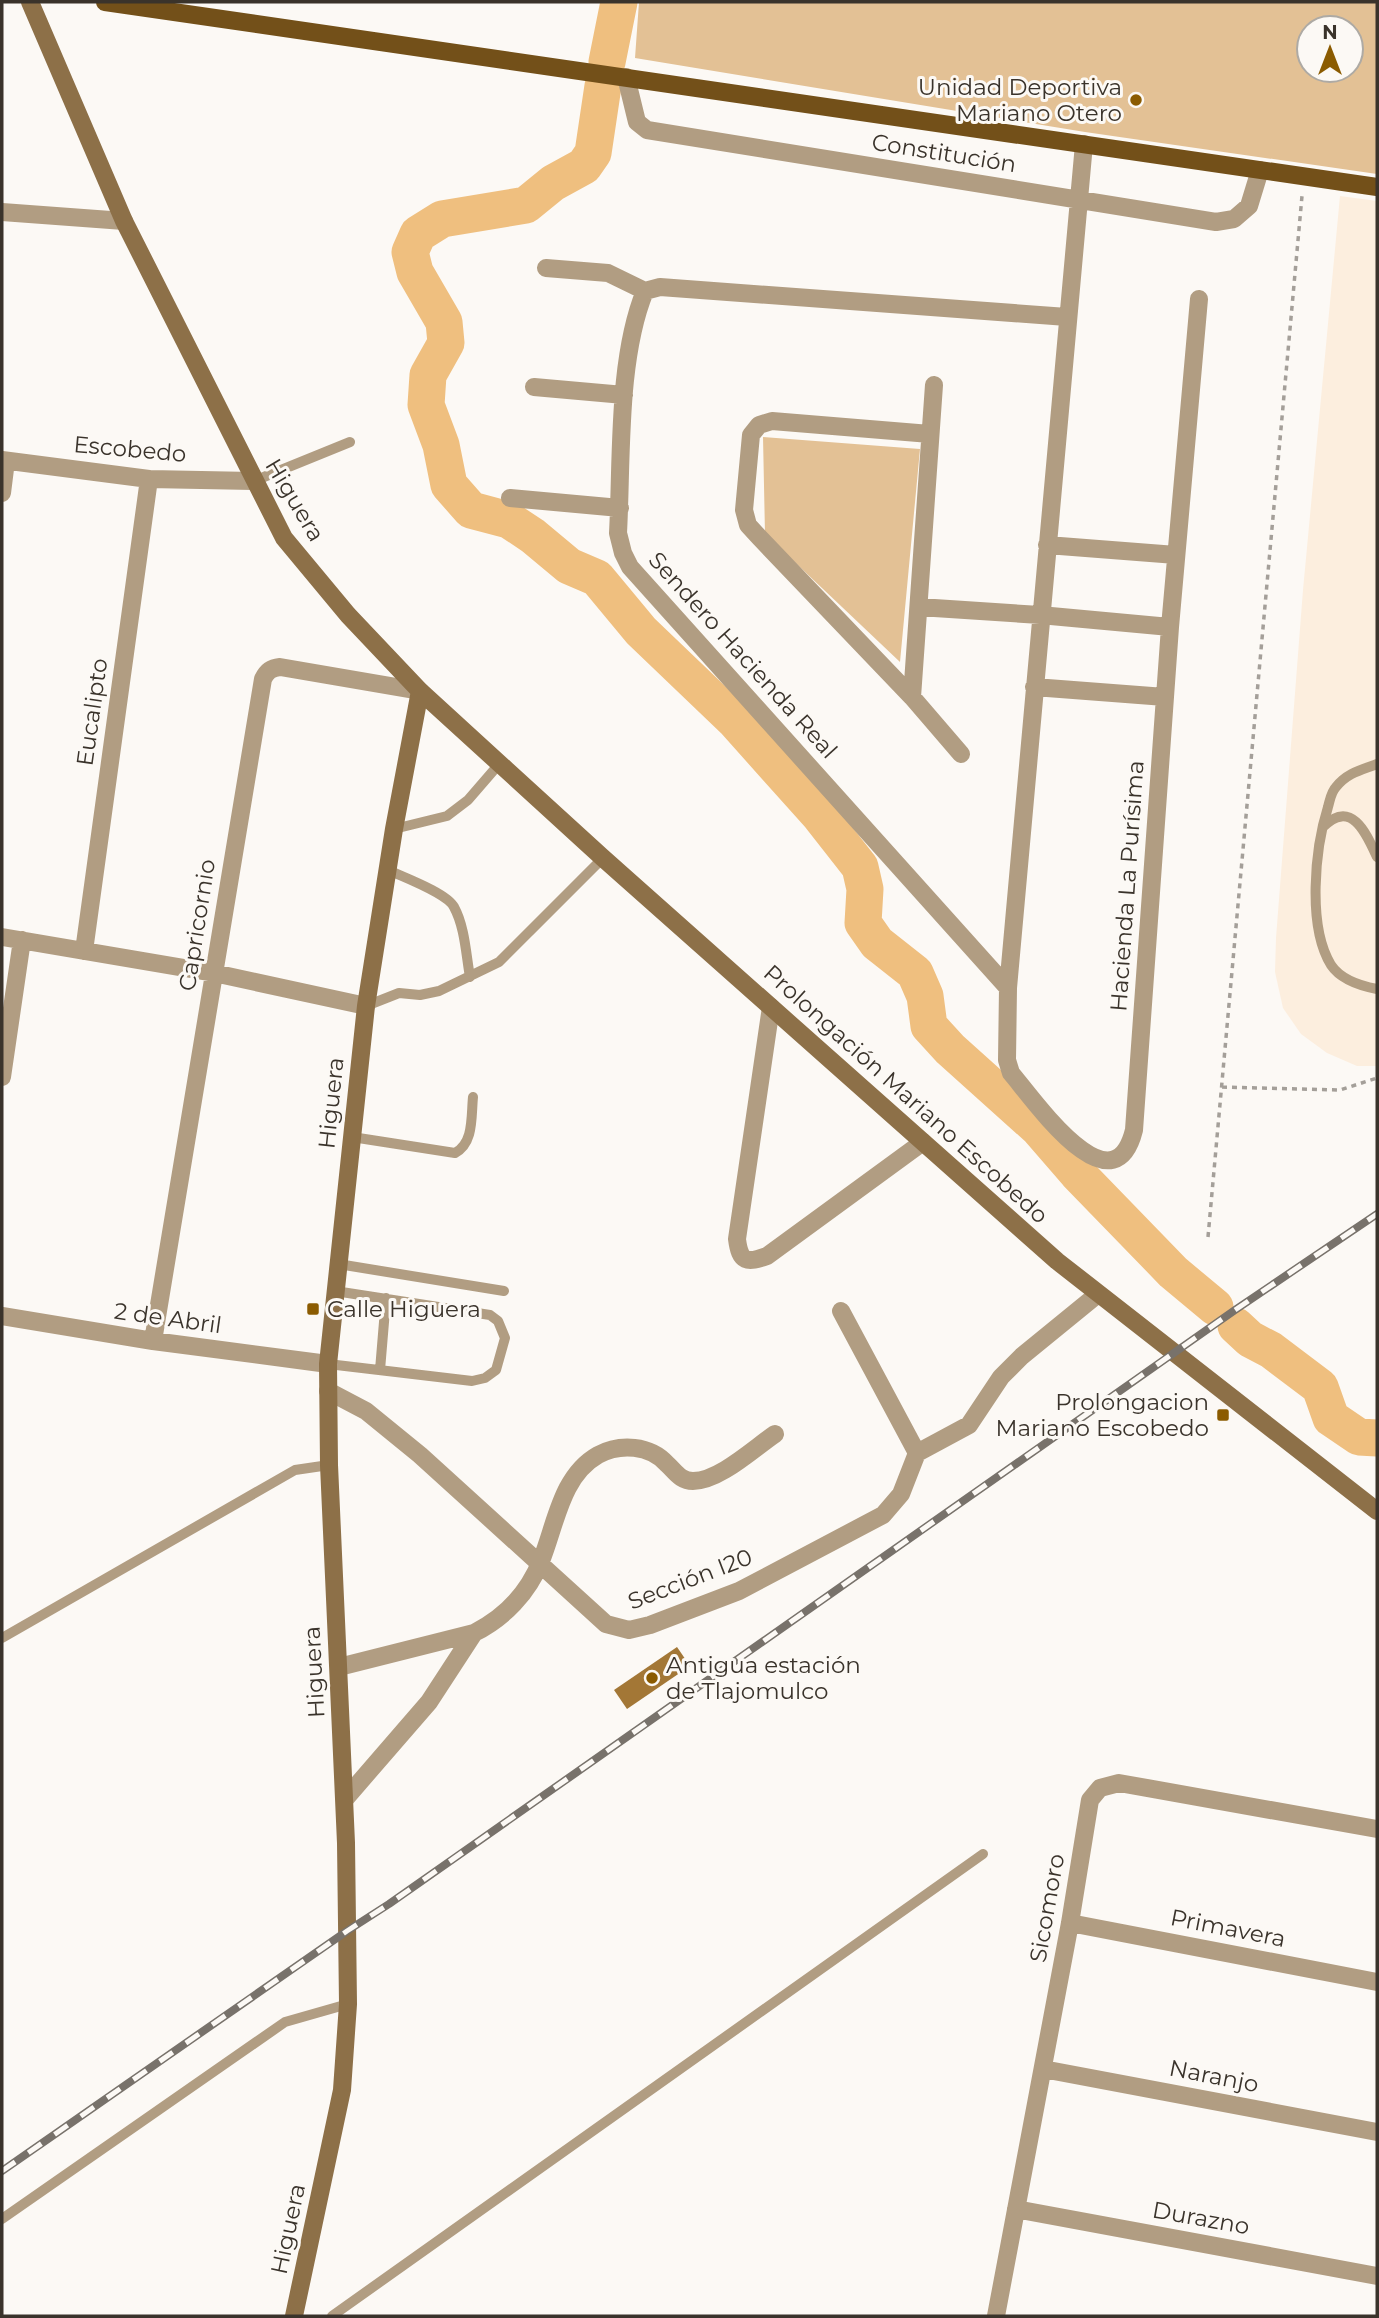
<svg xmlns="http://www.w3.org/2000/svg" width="1379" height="2318" font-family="Montserrat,sans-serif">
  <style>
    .built { fill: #fceede }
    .green { fill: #e3c195; fill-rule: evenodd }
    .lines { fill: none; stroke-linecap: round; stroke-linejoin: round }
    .river { stroke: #efbf7f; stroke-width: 37 }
    .building { fill: #a37736 }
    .path { stroke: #a49f99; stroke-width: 3.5; stroke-dasharray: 5 5; stroke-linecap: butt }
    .lane { stroke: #b19d82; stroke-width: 10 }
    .street { stroke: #b19d82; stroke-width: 18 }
    .secondary { stroke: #8d7048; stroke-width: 18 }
    .primary { stroke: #735019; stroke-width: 18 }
    .rail-casing { stroke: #78726b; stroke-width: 8 }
    .rail { stroke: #fcf9f5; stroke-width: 5; stroke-dasharray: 16; stroke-linecap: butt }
    .poi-dot { fill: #8b5b01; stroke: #fcf9f5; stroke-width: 2.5 }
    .labels { text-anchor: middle; stroke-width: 6; stroke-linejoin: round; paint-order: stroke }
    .poi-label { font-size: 23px; fill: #3a332b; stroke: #fcf9f5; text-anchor: end }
    .street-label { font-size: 23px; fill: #3a332b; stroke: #fcf9f5 }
  </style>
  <rect width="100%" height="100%" fill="#fcf9f5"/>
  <path class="built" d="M1340,196l37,5v865h-20l-30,-13 -26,-19 -18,-26 -8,-36 1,-34 27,-348z"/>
  <path class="green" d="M639,2h738v172l-292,-42 -450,-74zM1351,28v42h-42v-42z
    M763,437l157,12 -20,213 -135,-128z"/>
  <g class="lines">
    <path class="river" d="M607,62l12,-60
      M603,86l-10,67 -9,13 -31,17 -27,22 -84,14 -24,15 -8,18 5,20 29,50 2,21 -18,32 -2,30 15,40 8,40 22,25 38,10 24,16 36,30 28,12 44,53 94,90 85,95 40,51 5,22 -2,34 14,20 38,30 10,23 4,30 21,23 88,79 39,45 96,99 42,35
      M1236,1326l14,13 21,11 49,37 11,31 28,19 18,1"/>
  </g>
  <path class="building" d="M677,1647l13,19 -63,43 -13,-19z"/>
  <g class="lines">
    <path class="path" d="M1222,1087l118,3 37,-12
      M1208,1237l94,-1041"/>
    <path class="lane" d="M254,481l96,-39
      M1377,764c-16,6 -30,9 -41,23 -5,5 -6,13 -8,20 -13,41 -21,119 3,158 10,15 30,21 46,24
      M1323,827c29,-29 44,8 54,30
      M394,829l53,-13 21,-16 32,-37
      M388,870c15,7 59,23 66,37 11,20 12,48 16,70
      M366,1006l33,-13 21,2 19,-4 60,-29 104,-104
      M352,1137l103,16c19,-10 16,-36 18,-56
      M338,1264l166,27
      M328,1364l144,17 13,-3 11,-8 9,-32 -7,-17 -8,-6 -155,-24
      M380,1370l6,-72
      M2,1638l293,-168 34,-5
      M2,2219l283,-197 63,-18
      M332,2316l651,-462"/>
    <path class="street" d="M626,77l11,45 10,8 569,92 18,-3 15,-13 11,-36
      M1084,144l-76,844 -1,72 4,13c23,27 102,141 123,57l36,-503 29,-328
      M2,212l122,9
      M546,268l62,5 37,18
      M534,387l90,8
      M930,434l-158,-13 -13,4 -8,10 -7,75 4,15 11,12 153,160 49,57
      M2,460l147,19 104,2
      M2,493l4,-32
      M510,498l110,10
      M1047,545l129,10
      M919,607l121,8 130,12
      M1034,687l131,10
      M912,697l22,-312
      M2,937l212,36 152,33
      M84,951l65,-472
      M1008,988l-378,-421 -7,-14 -5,-20c4,-73 -1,-174 27,-242l15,-4 407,30
      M771,1007l-34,232c3,24 10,24 30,17l156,-114
      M2,1077l20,-137
      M841,1311l76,142
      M2,1316l151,25 175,23
      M153,1341l110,-662c4,-8 8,-11 17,-12l140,24
      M328,1391l38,20 54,44 186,169 23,6 21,-5 89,-34 144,-76 18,-21 16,-41 52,-28 32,-48 21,-21 76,-62
      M339,1667l135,-34c30,-15 54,-40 67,-72 15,-37 20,-85 57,-106 22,-12 52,-10 69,9 8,7 13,17 26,17 26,0 60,-32 82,-47
      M345,1799l84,-97 45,-69
      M1070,1923l307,59
      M1043,2069l334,63
      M1016,2209l361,67
      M996,2316l74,-393 20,-123 10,-12 19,-5 258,46"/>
    <path class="secondary" d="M30,2l94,219 160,317 64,77 72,76 -26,138 -28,177 -38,358 1,101 17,378 2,161 -6,86 -48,226
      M420,691l183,167 454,403 320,250"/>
    <path class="primary" d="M105,2l1272,185"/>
    <g class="rail-casing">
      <path id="rail" d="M2,2171l345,-240 42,-27 846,-594 142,-96"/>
    </g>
    <use href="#rail" class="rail"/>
  </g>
  <g class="poi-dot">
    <circle cx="1136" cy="100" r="7"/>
    <rect x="306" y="1302" width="14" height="14" rx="3.5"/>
    <rect x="1216" y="1408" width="14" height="14" rx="3.5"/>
    <circle cx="652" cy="1678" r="7"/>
  </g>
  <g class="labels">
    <g class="poi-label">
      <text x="1122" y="95">Unidad Deportiva<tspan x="1122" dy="26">Mariano Otero</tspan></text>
      <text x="327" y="1317" text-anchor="start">Calle Higuera</text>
      <text x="1209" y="1410">Prolongacion<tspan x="1209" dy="26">Mariano Escobedo</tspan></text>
      <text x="666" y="1673" text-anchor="start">Antigua estación<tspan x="666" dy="26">de Tlajomulco</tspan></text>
    </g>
    <g class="street-label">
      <text transform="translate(944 153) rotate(9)" y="8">Constitución</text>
      <text transform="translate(130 449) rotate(5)" y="8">Escobedo</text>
      <text transform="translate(295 500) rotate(59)" y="8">Higuera</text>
      <text transform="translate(743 655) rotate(48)" y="8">Sendero Hacienda Real</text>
      <text transform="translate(92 712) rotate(-82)" y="8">Eucalipto</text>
      <text transform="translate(1127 886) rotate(-86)" y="8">Hacienda La Purísima</text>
      <text transform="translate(197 925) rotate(-81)" y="8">Capricornio</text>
      <text transform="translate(906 1094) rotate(42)" y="8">Prolongación Mariano Escobedo</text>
      <text transform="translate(331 1103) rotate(-84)" y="8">Higuera</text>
      <text transform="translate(168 1318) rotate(8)" y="8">2 de Abril</text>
      <text transform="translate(690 1579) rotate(-21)" y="8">Sección I20</text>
      <text transform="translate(314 1672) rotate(-93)" y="8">Higuera</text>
      <text transform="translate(1047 1908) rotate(-80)" y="8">Sicomoro</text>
      <text transform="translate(1228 1928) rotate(11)" y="8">Primavera</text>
      <text transform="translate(1214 2076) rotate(11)" y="8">Naranjo</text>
      <text transform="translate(1201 2218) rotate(10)" y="8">Durazno</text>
      <text transform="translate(288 2229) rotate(-78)" y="8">Higuera</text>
    </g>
  </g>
  <rect width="1379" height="2318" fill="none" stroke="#3a332b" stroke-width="7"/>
  <g transform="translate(1330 49)"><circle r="33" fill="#fcf9f5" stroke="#aeaaa4" stroke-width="2"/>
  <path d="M0-5L12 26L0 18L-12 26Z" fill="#8b5b01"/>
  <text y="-10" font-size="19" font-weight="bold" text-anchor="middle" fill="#3a332b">N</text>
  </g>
</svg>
